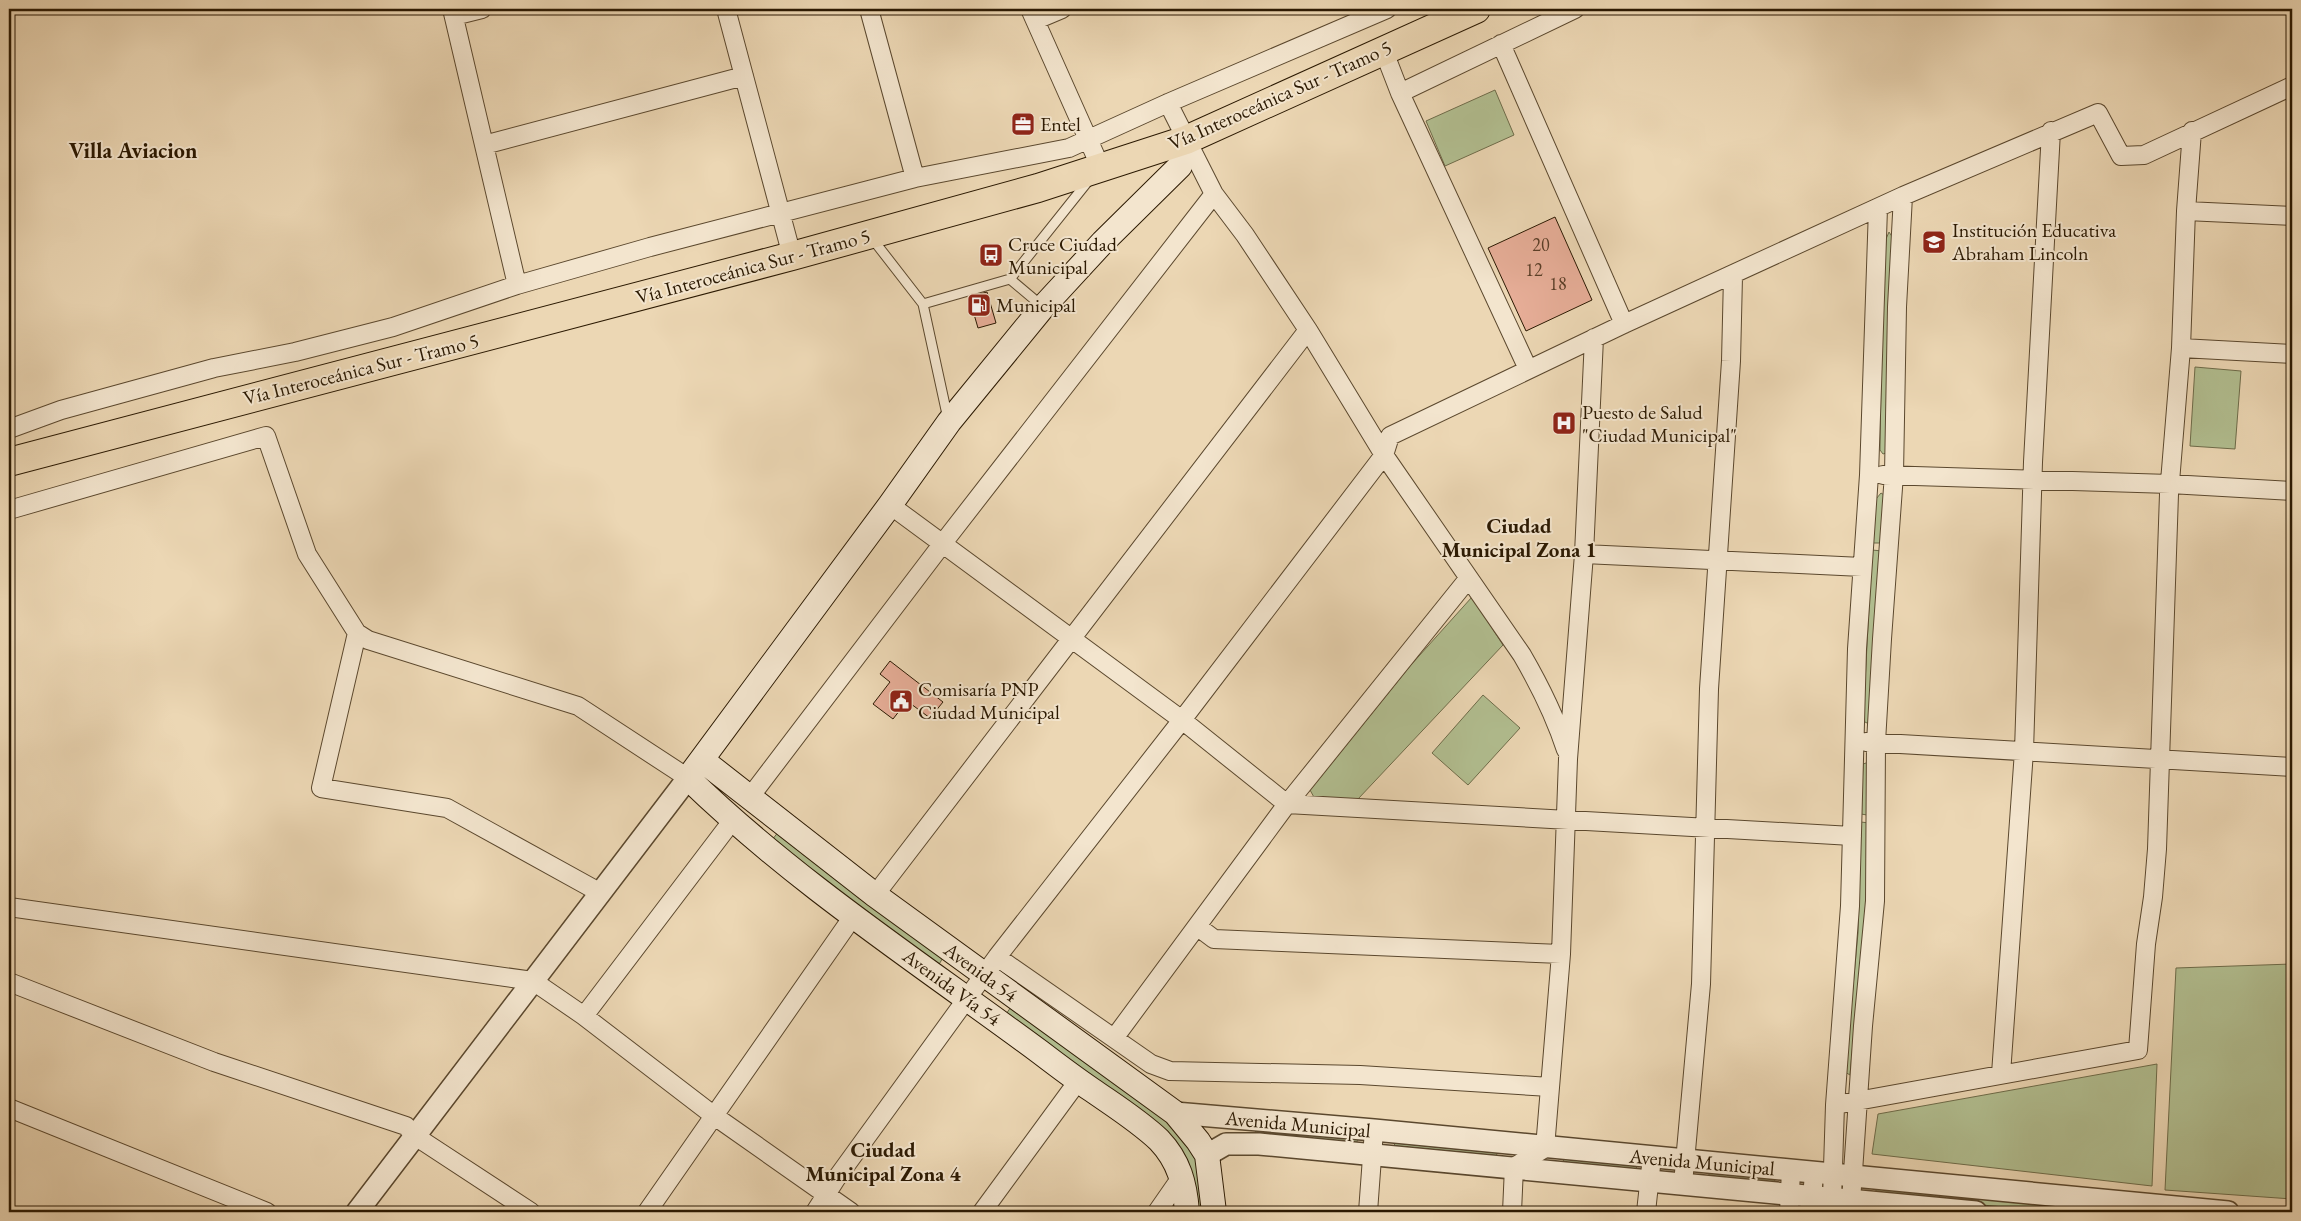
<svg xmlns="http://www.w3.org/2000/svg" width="2301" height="1221" font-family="'EB Garamond',serif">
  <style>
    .green { fill: #b2bf91; stroke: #6e6c4a }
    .building { fill: #e6ad97; stroke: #2b1902 }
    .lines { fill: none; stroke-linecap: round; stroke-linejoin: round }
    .service-casing { stroke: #5b482e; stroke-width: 11 }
    .minor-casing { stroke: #5b482e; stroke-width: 20 }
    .tertiary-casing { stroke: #5b482e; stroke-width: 24 }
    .secondary-casing { stroke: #2b1902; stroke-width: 26 }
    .trunk-casing { stroke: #2b1902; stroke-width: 30 }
    .service { stroke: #f3e5ce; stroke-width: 9 }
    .minor { stroke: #f3e5ce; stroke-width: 18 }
    .tertiary { stroke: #f3e5ce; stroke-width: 21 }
    .secondary { stroke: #f3e5ce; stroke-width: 24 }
    .trunk { stroke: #ecd7b4; stroke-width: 28 }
    .labels { text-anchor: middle; stroke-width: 4; stroke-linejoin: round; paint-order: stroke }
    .number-label { font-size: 18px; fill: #5a3e27 }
    .street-label { font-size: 20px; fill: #2b1902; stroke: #f3e5ce }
    .poi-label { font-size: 20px; fill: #2b1902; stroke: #f3e5ce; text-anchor: start }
    .neighbourhood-label { font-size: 21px; font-weight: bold; fill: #2b1902; stroke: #f3e5ce }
    .quarter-label { font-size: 22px; font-weight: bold; fill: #2b1902; stroke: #f3e5ce }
  </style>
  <rect width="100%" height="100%" fill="#ecd7b4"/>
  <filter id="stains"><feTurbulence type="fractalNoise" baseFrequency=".004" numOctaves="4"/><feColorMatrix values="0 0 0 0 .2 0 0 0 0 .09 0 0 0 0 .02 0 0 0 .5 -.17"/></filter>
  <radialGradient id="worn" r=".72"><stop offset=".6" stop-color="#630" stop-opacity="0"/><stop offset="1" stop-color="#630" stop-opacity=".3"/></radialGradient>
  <path class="green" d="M1495,90l19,45 -69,31 -19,-45z
    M1889,232l4,6 -7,215 -3,1 -3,-4 2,-147 4,-64z
    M2195,367l46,4 -6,78 -45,-3z
    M1881,493l3,2 -1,48h-10l3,-44z
    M1872,550l10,1 -12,171 -3,1 -4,-2z
    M1472,597l31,48 -145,154h-43l-5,-9 100,-124z
    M1483,695l37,33 -52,57 -36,-32z
    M1866,763l3,1 -2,51 -6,-1 2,-50z
    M1861,822l8,1 -2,68 -17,184 -5,-3 13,-139z
    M779,831l165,125 -6,10 -166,-126z
    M2292,964v235l-127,-9 11,-222z
    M1011,1007l159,116 19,25 9,16 8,48h-10l-2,-28 -188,-170z
    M2157,1064l-5,122 -280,-32 6,-40z
    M1256,1127l100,10 2,3 -2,3 -101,-7z
    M1394,1142l104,10 -3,6 -100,-11z
    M1563,1158l74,8 -1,3 -72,-5z
    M1709,1172l65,5 1,5 -1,2 -65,-6z
    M1876,1188l64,6 -1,5 -63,-6z
    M1979,1198l100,8 1,6h-21l-77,-7 -4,-4z"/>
  <path class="building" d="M1555,217l37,83 -66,31 -38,-83z
    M987,292l9,31 -18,5 -9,-31z
    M890,661l53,41 -13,16 -23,-17 -14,18 -20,-15 17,-22 -10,-8z"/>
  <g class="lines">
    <g class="service-casing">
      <path id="service" d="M871,237l52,67 87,-25 79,-99
        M1010,279l32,27
        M923,304l25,115"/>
    </g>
    <g class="minor-casing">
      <path id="minor" d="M452,9l65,276
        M726,9l66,247
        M869,9l46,169
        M1030,9l70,157
        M454,16l28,-7
        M1036,20l26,-11
        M1501,44l123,280
        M1383,49l17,44 128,276
        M1400,93l175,-84
        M1168,103l46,91 31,41 63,95 76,125 138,200c18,31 33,61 44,95
        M484,145l260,-69
        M2186,211l106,5
        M2181,348l111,6
        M9,429l52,-19 153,-42 81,-16 98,-25 124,-42 133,-38 265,-69 154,-30 99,-45 219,-94
        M1883,475l287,9 122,7
        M890,505l292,215 105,84 565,32
        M9,510l257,-74 41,118 50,79 11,7 210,66 110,72
        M1584,554l278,13
        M357,633l-36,155 126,20 152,84
        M1866,742l426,25
        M750,797l193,-254 271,-349
        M875,895l433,-565
        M9,907l524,74 51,35 129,99 138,97
        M1198,927l16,12 347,15
        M997,957l154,107 19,7 190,4 190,12
        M9,982l205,80 192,64 9,10 116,76
        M584,1016l148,-195
        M1115,1037l172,-233 181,-225
        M2001,1074l23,-323 9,-289 18,-331
        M1835,1105l303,-55 8,-106 7,-47 4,-48 12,-355 12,-146 5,-137 6,-80
        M9,1108l258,104
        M1683,1184l18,-200 8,-295 22,-328 2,-85
        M1832,1199l3,-94 15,-199 7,-257 12,-174 9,-267
        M1851,1201l12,-175 12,-125 1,-159 6,-103 12,-165 3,-167 6,-111
        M647,1212l207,-297
        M815,1212l21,-33 161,-222 185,-237 202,-265 6,-19 234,-112 279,-128 195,-83 23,43 23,-1 148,-69
        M982,1212l96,-131
        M1157,1212l25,-36
        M1368,1212l6,-82
        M1512,1212l2,-45 31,-19 16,-194 7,-195 16,-205 10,-216
        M1646,1212l6,-55
        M1789,1212l2,-41
        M1811,1212l3,-39"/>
    </g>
    <g class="tertiary-casing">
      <path id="tertiary" d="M1175,1113l199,17 854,82
        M1207,1155l19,-11h33l717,68
        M357,1212l331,-434"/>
    </g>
    <g class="secondary-casing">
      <path id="secondary" d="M1186,140l-6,26 -77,76 -60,65 -94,115 -59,83 -202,273c106,103 233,186 352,274 17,13 34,26 52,38 23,16 47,31 67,50 20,21 26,44 28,72
        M702,760l173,135 300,218 23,28 9,14 7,57"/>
    </g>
    <g class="trunk-casing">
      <path id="trunk" d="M9,462l783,-206 246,-68 148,-48 290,-131"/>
    </g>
    <use href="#service" class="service"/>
    <use href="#minor" class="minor"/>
    <use href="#tertiary" class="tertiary"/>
    <use href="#secondary" class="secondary"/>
    <use href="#trunk" class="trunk"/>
  </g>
  <defs>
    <g id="office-square" transform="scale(1.25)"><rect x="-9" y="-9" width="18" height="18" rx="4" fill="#8f2418" stroke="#f3e5ce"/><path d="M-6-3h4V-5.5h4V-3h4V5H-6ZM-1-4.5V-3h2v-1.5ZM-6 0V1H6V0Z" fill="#fff"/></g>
    <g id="school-square" transform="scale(1.25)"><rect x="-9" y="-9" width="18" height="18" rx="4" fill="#8f2418" stroke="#f3e5ce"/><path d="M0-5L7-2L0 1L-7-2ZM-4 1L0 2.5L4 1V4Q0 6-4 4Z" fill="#fff"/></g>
    <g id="bus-square" transform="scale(1.25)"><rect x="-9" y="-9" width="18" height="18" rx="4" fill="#8f2418" stroke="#f3e5ce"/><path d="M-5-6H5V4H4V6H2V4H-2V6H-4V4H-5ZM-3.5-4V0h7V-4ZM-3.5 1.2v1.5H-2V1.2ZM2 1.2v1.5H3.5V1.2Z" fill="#fff"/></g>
    <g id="fuel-square" transform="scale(1.25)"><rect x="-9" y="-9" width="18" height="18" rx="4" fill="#8f2418" stroke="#f3e5ce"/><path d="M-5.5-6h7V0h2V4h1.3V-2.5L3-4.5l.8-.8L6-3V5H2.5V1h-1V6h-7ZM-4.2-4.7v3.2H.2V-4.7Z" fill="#fff"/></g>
    <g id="hospital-square" transform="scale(1.25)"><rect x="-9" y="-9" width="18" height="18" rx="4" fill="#8f2418" stroke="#f3e5ce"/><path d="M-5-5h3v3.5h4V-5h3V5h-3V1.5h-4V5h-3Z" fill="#fff"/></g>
    <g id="civic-square" transform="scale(1.25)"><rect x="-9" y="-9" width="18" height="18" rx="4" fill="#8f2418" stroke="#f3e5ce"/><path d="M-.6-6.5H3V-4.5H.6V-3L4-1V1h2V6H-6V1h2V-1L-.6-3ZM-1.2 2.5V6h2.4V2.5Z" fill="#fff"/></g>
  </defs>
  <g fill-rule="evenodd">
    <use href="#office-square" x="1023" y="124"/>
    <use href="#school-square" x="1934" y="242"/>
    <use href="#bus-square" x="991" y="255"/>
    <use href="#fuel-square" x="979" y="305"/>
    <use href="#hospital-square" x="1564" y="423"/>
    <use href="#civic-square" x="901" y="701"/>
  </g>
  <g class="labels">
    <g class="number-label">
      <text x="1541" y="251">20</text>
      <text x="1534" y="276">12</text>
      <text x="1558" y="290">18</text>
    </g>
    <g class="street-label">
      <text transform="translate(1280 95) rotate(-24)" y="7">Vía Interoceánica Sur - Tramo 5</text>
      <text transform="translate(753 266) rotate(-15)" y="7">Vía Interoceánica Sur - Tramo 5</text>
      <text transform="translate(361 369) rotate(-14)" y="7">Vía Interoceánica Sur - Tramo 5</text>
      <text transform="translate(981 972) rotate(36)" y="7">Avenida 54</text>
      <text transform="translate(952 987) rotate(36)" y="7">Avenida Vía 54</text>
      <text transform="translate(1298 1124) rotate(5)" y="7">Avenida Municipal</text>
      <text transform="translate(1702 1162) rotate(5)" y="7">Avenida Municipal</text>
    </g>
    <g class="poi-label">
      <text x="1040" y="131">Entel</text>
      <text x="1952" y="237">Institución Educativa<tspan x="1952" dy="23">Abraham Lincoln</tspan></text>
      <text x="1008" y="251">Cruce Ciudad<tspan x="1008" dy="23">Municipal</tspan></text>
      <text x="996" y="312">Municipal</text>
      <text x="1582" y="419">Puesto de Salud<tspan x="1582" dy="23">"Ciudad Municipal"</tspan></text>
      <text x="918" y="696">Comisaría PNP<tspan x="918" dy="23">Ciudad Municipal</tspan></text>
    </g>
    <g class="neighbourhood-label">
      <text x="1519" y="533">Ciudad<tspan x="1519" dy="24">Municipal Zona 1</tspan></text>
      <text x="883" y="1157">Ciudad<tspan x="883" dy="24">Municipal Zona 4</tspan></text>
    </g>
    <g class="quarter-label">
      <text x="133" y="158">Villa Aviacion</text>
    </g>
  </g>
  <rect width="2301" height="1221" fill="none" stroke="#ecd7b4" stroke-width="30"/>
  <rect x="10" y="10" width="2281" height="1201" fill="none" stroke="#2b1902" stroke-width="2.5"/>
  <rect x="15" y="15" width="2271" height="1191" fill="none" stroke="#2b1902"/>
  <rect width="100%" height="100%" filter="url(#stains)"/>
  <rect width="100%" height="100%" fill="url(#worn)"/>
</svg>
